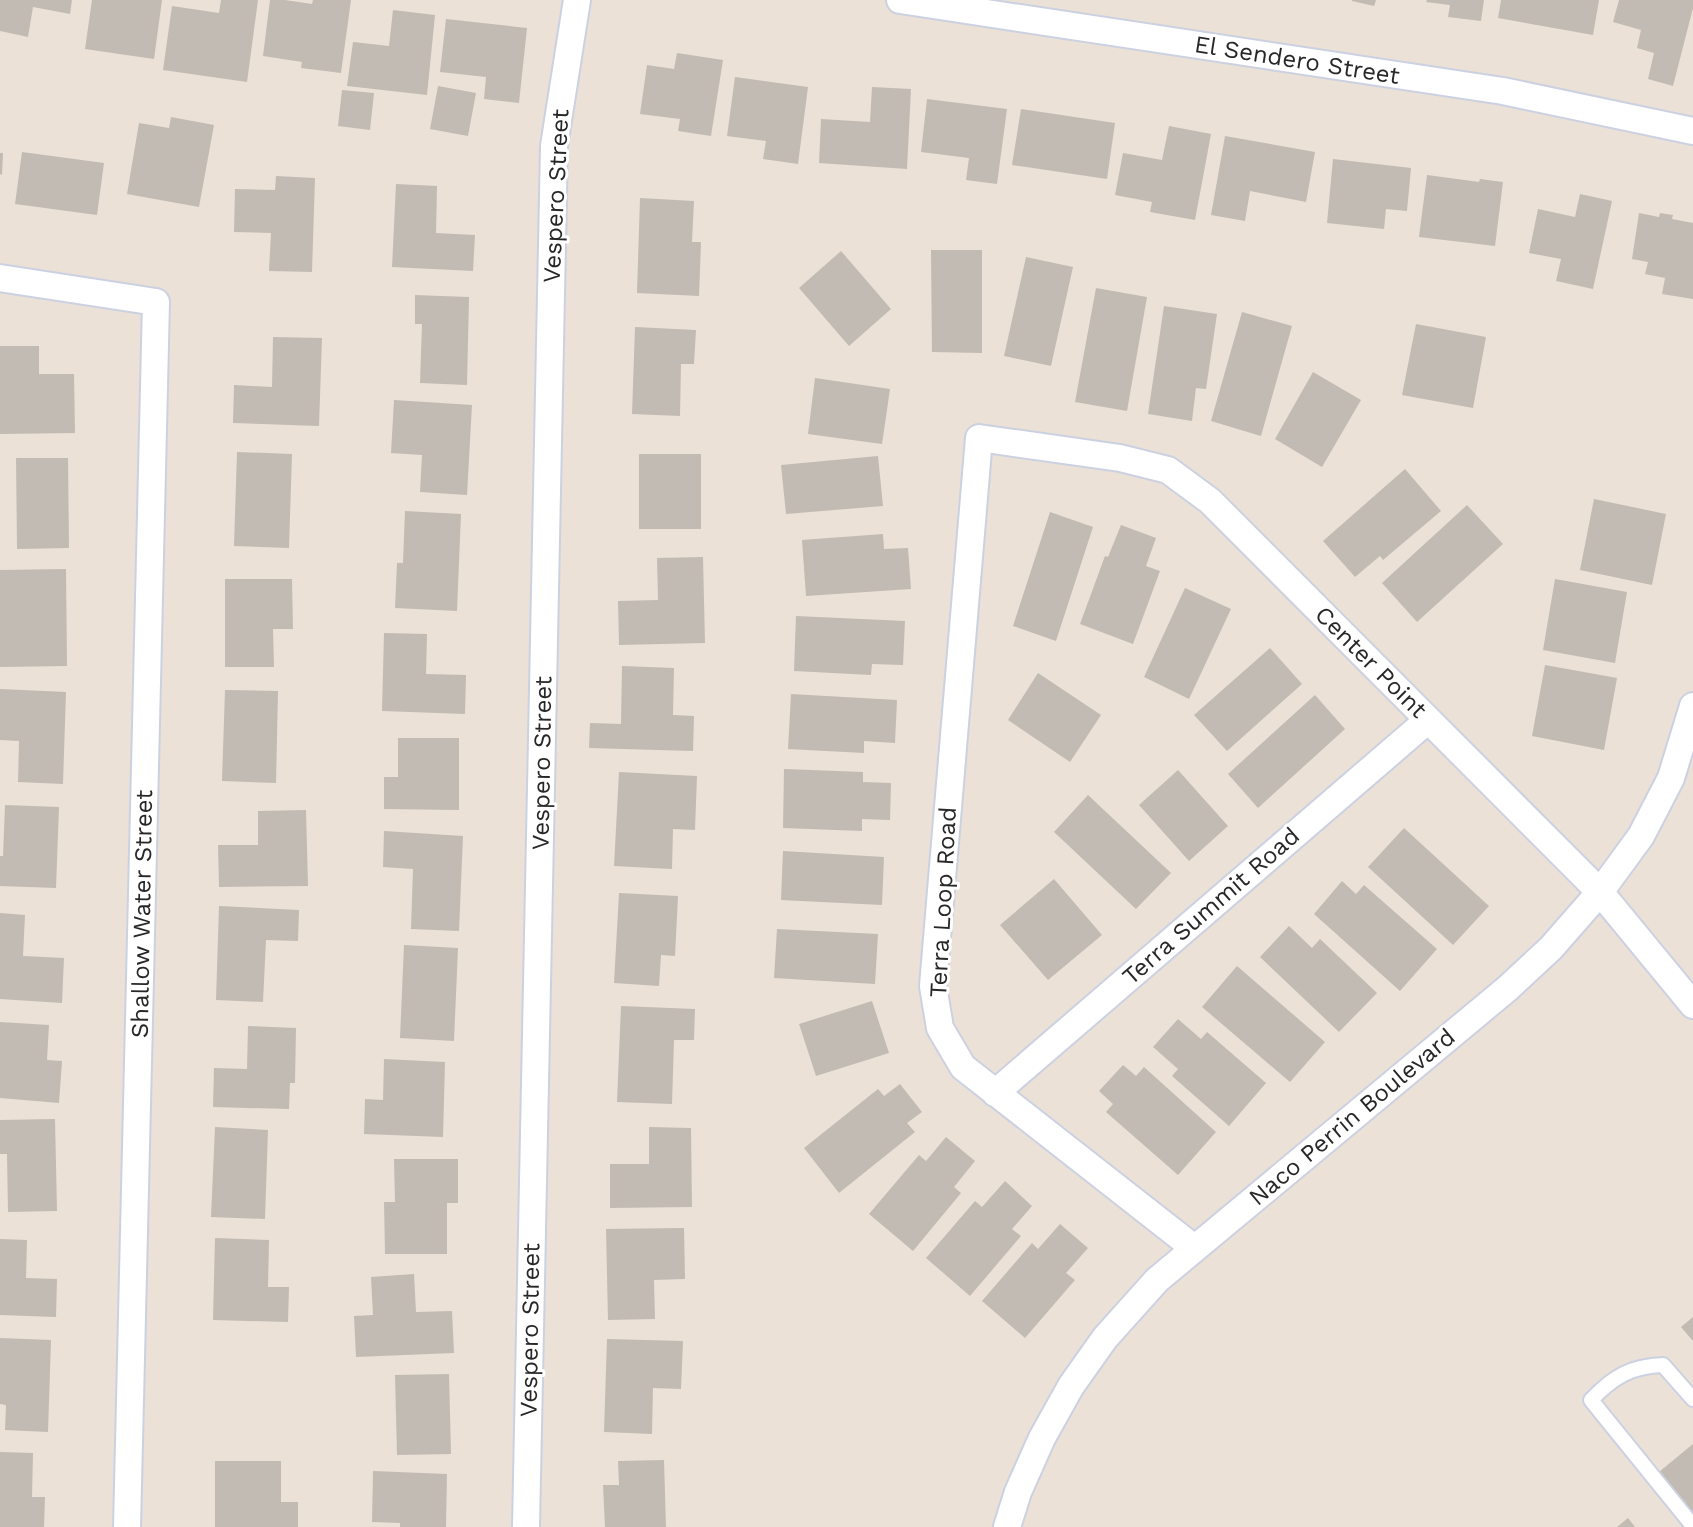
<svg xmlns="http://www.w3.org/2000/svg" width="1693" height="1527" font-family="'Work Sans',sans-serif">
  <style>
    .building { fill: #c2bbb4 }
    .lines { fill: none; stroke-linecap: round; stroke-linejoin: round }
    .service-casing { stroke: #ccd1e2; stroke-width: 18 }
    .minor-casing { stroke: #ccd1e2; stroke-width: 30 }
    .service { stroke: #fff; stroke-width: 14 }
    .minor { stroke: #fff; stroke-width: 26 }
    .labels { text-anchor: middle; stroke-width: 6; stroke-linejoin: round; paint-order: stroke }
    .street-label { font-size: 24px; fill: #272727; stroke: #fff }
  </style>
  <rect width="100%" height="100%" fill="#ebe1d6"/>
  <path class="building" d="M0,0h72l-2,14 -37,-7 -5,30 -28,-6z
    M92,0h70l-8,59 -69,-10z
    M221,0h37l-11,82 -84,-12 9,-64 47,7z
    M270,0h15l27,4 1,-4h38l-10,73 -40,-5 1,-6 -39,-6z
    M1352,0h24l-2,6 -22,-5z
    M1427,0h57l-3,21 -33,-4 2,-12 -24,-3z
    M1501,0h98l-6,35 -95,-17z
    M1619,0h74v8l-20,78 -25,-7 6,-26 -17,-5 4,-18 -28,-8z
    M393,10l42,5 -8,80 -80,-9 6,-44 36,4z
    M446,19l81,9 -8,75 -35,-4 2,-22 -46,-5z
    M677,53l46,7 -12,76 -33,-5 2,-12 -40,-5 7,-49 27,4z
    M735,77l73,10 -10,77 -35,-5 3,-18 -39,-5z
    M438,86l38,7 -8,43 -38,-7z
    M872,87l39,2 -4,80 -88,-6 2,-44 49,3z
    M342,90l32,3 -4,37 -32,-4z
    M927,99l80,10 -10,75 -31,-4 3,-22 -48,-6z
    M1021,109l94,14 -8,56 -95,-14z
    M171,117l43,8 -15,82 -72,-13 12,-71 30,5z
    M1169,126l42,8 -16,86 -45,-8 2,-10 -37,-7 8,-42 39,7z
    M1225,136l90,16 -9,50 -56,-11 -5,30 -34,-6z
    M22,152l82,11 -7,52 -82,-11z
    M0,153h3l-1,22 -2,-1z
    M1333,159l78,9 -4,43 -21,-2 -2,20 -57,-6z
    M1427,175l52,7 1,-3 23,3 -8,64 -76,-9z
    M276,176l39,2 -3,94 -43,-1 2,-38 -37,-1 1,-43 40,1z
    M396,184l41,2 -1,47 39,2 -2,36 -81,-4z
    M1580,194l32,7 -19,88 -37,-8 5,-22 -32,-6 9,-44 37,8z
    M640,198l54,3 -2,41h9l-2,54 -62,-3z
    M1639,213l20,4 1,-4 13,2 -1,4 21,4v76l-31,-5 3,-16 -20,-4 3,-12 -16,-3z
    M931,250h51v103l-50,-1z
    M841,251l50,58 -42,37 -50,-58z
    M1026,257l47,10 -22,99 -47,-10z
    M1096,288l51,9 -20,114 -52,-9z
    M415,295l54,2 -2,88 -47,-2 2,-59h-7z
    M1164,306l53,8 -11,75 -10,-1 -4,33 -44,-7z
    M1242,312l50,14 -31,110 -50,-15z
    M1416,324l70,13 -13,71 -71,-13z
    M635,327l61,3 -2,34h-13l-1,52 -48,-2z
    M273,337l49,1 -3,88 -86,-3 1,-38 38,2z
    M0,346h39v28h35l1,59 -75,1z
    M1313,372l48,28 -39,67 -47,-28z
    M815,378l75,11 -8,55 -74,-10z
    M394,400l78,5 -5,90 -47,-3 2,-37 -31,-2z
    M237,452l55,2 -3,94 -55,-2z
    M639,454h62v75h-62z
    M878,456l5,50 -97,8 -5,-49z
    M16,458h52l1,90 -52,1z
    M1405,469l36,42 -58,49 -3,-4 -25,21 -32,-36z
    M1594,499l72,15 -14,71 -72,-15z
    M1467,505l36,39 -86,78 -35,-39z
    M405,511l56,3 -4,97 -62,-3 2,-45h6z
    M1050,512l43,15 -37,114 -43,-15z
    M1121,525l35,13 -10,28 14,5 -27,73 -53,-20 25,-68 3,1z
    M883,534l1,15 24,-1 3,41 -105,7 -4,-56z
    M703,557l2,86 -86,2 -1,-44 40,-1 -1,-42z
    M66,569l1,97 -67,1v-97z
    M225,579h67l1,50h-20l1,38h-49z
    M1555,579l72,13 -12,71 -72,-13z
    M1185,588l46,21 -42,90 -45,-22z
    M796,616l109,5 -2,44 -31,-1 -1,11 -77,-4z
    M384,633l43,1 -1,40 40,1 -1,39 -83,-3z
    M1270,648l32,36 -75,67 -33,-36z
    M1545,665l72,13 -13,72 -72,-14z
    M622,666l52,2 -1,47 21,1 -1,35 -104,-3 1,-25 31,1z
    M1038,673l63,42 -31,47 -62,-42z
    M0,689l66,3 -3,92 -45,-2 1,-41 -19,-1z
    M225,690l53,1 -2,92 -54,-2z
    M791,694l106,6 -2,43 -31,-2v12l-76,-4z
    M1315,695l30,34 -87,79 -30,-34z
    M398,738h61v72l-75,-1v-32h14z
    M784,769l79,3v10l28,1 -1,37 -28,-1v12l-79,-3z
    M1178,770l50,56 -39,35 -50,-56z
    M619,772l78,4 -2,54 -22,-1 -1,40 -58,-3z
    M1088,795l83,78 -35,36 -82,-77z
    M5,805l54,2 -3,81 -56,-2v-30h3z
    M306,810l2,76 -89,1 -1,-42h40v-34z
    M1404,828l85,78 -36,39 -85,-78z
    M384,831l79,5 -4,95 -48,-2 2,-60 -30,-2z
    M783,851l101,6 -2,48 -101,-5z
    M1054,879l48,56 -54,45 -48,-55z
    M1342,881l14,13 8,-9 73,64 -37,42 -86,-77z
    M619,893l59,3 -3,60 -14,-1 -2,31 -45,-3z
    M219,906l80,4 -1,31 -32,-1 -3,62 -47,-2z
    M0,913l25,2 -2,41 41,2 -2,45 -62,-4z
    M1289,926l23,22 8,-9 57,54 -38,39 -79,-75z
    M777,929l101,5 -3,50 -101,-6z
    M404,945l54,3 -4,93 -54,-3z
    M1237,966l88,76 -35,40 -88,-75z
    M872,1001l17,52 -73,23 -17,-52z
    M621,1006l74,3 -1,31h-20l-2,64 -55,-2z
    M1178,1019l23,20 6,-7 59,51 -37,43 -57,-50 6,-7 -25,-22z
    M0,1022l49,3 -2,35 15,1 -3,42 -59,-5z
    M248,1026l48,2 -1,55h-5l-1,26 -76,-2 1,-39 33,1z
    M384,1059l61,3 -2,75 -79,-3 1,-35 18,1z
    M1123,1065l13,11 8,-9 72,65 -38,43 -72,-63 7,-8 -14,-13z
    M900,1084l22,28 -15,11 8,9 -76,61 -35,-45 74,-59 6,7z
    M55,1119l2,92 -49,1 -1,-58h-7v-34z
    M215,1127l53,3 -3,89 -54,-2z
    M649,1127l42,1 1,79 -82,1v-44h39z
    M946,1137l29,24 -21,26 7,6 -48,58 -44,-37 50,-59 7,6z
    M394,1159h64v44h-11v51h-62l-1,-52h11z
    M1005,1181l27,25 -20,23 9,7 -51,60 -44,-38 49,-57 7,6z
    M1060,1224l28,24 -22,25 9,7 -50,58 -43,-37 50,-58 6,6z
    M684,1228l1,51 -31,1 1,39 -47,1 -2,-91z
    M215,1238l54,2 -1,47h21l-1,35 -75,-2z
    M0,1239l27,1 -1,38 31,1 -1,38 -56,-2z
    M414,1274l2,38 36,-1 2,42 -98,4 -2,-41 19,-1 -2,-38z
    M1693,1317v24l-12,-14z
    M0,1338l51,2 -3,92 -43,-2 1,-25 -6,-1z
    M607,1339l76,2 -2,48 -28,-1 -1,46 -48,-2z
    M449,1374l2,80 -54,1 -2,-80z
    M1693,1444v70l-34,-42z
    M0,1452l33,1 -1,44h13l-1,30h-44z
    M664,1460l2,67h-61l-2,-42h16l-1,-24z
    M215,1461h66v41h17v25h-83z
    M373,1471l74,3 -1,53h-46v-4l-28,-1z
    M1628,1518l7,9h-18z"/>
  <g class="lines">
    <g class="service-casing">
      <path id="service" d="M1693,1399l-30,-34c-32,1 -50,12 -72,35l102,126"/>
    </g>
    <g class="minor-casing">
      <path id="minor" d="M900,0l603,91 190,40
        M0,278l156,24 -29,1225
        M995,1093l433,-373
        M1194,1248l-231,-181 -23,-39 -7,-42 46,-548 141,20 48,12 42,31 390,391 93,113
        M526,1527l28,-1381 23,-146
        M1007,1527l11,-35 24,-54 29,-52 34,-48 52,-58 351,-292 43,-40 49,-56 41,-56 30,-58 22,-72"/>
    </g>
    <use href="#service" class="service"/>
    <use href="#minor" class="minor"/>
  </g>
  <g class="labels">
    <g class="street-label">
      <text transform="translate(1297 60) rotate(9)" y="8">El Sendero Street</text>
      <text transform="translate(556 196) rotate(-87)" y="8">Vespero Street</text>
      <text transform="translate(1371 662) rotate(45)" y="8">Center Point</text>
      <text transform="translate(542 763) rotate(-89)" y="8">Vespero Street</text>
      <text transform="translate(943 902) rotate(-87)" y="8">Terra Loop Road</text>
      <text transform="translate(1211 906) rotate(-41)" y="8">Terra Summit Road</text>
      <text transform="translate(142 914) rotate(-89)" y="8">Shallow Water Street</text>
      <text transform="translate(1352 1117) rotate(-40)" y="8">Naco Perrin Boulevard</text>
      <text transform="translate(530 1330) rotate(-89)" y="8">Vespero Street</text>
    </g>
  </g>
</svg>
